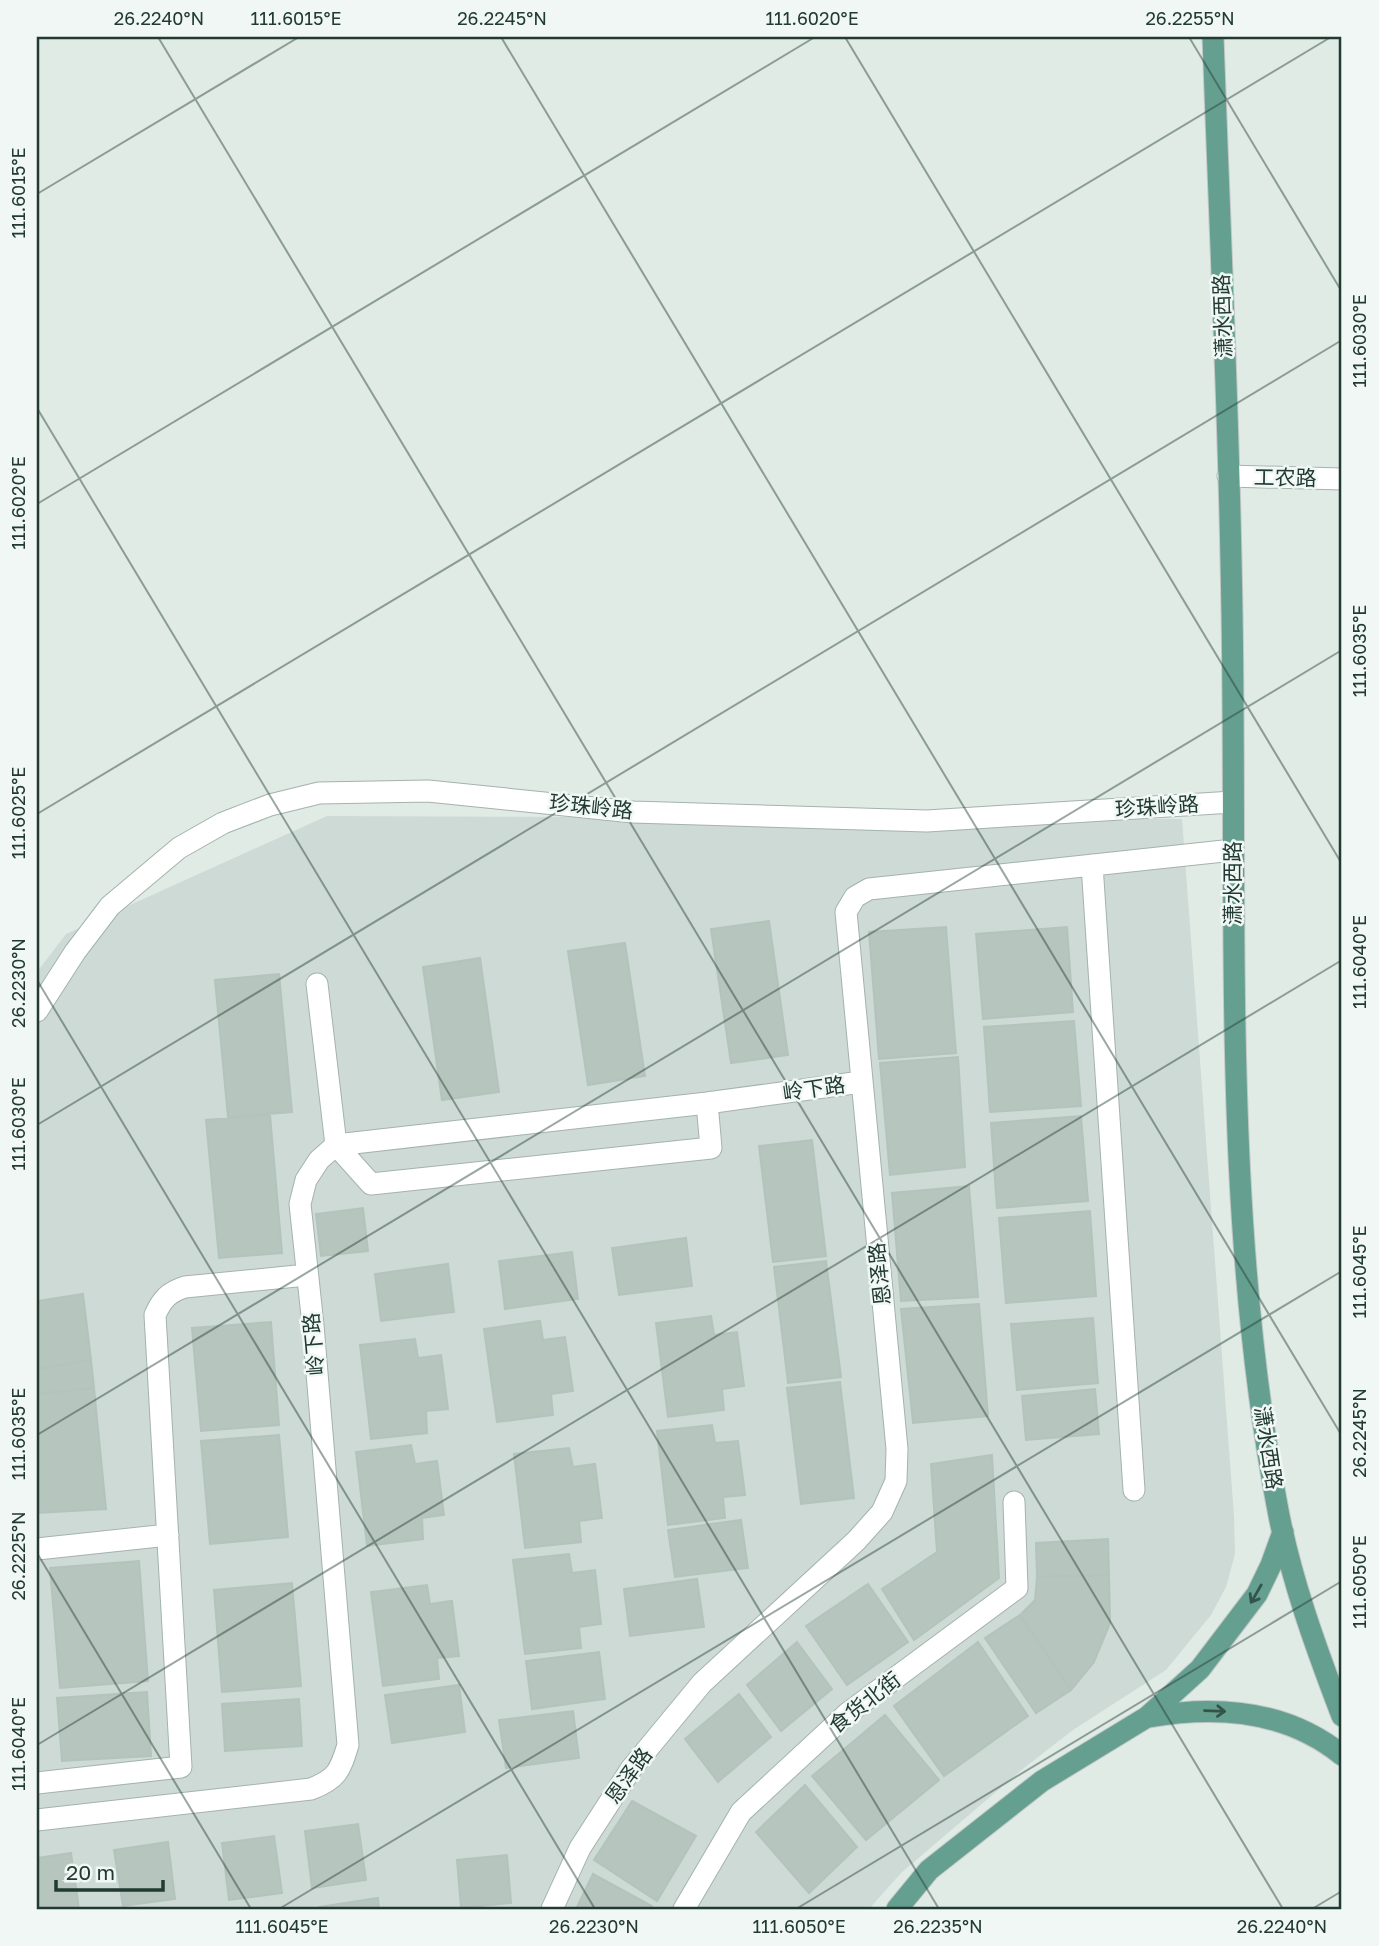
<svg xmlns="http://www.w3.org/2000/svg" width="1379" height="1946" font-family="'Golos Text','Noto Sans SC',sans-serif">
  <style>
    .built { fill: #cedad5 }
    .building { fill: #b6c5be; stroke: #b3c4bc; stroke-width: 2 }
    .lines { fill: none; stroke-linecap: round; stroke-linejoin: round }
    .minor-casing { stroke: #a3b3ad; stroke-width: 23 }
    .major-casing { stroke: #c1c8c6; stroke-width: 23 }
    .minor { stroke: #fff; stroke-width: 21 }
    .major { stroke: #659f8f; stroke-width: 21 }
    .oneway { stroke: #32544a }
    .ticks { fill: none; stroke: #213b33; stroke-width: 2; stroke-opacity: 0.45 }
    .labels { text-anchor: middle; stroke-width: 5; stroke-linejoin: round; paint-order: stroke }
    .street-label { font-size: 21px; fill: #213b33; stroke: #f0f7f4 }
    .neatline { fill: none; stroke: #213b33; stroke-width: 2.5 }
    .ticks-label { font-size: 18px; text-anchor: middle; fill: #213b33 }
  </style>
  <rect width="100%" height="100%" fill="#e0ebe6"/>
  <path class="built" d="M327,816l855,3 52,697 1,38 -9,33 -15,28 -45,55 -93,60 -49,38 -123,105 -32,36h-832v-937l29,-38z"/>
  <path class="building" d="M769,921l19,134 -57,8 -20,-134z
    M946,927l10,126 -77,6 -10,-127z
    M1067,927l6,85 -90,7 -7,-85z
    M625,943l20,133 -57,9 -20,-134z
    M480,958l19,134 -57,8 -19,-133z
    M279,974l13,138 -64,5 -13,-137z
    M1074,1021l7,85 -91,6 -6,-85z
    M958,1057l7,110 -75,8 -10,-112z
    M270,1115l12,138 -63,5 -13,-138z
    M1081,1116l7,85 -91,7 -6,-85z
    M812,1140l14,116 -53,6 -14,-116z
    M969,1186l9,111 -77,4 -9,-108z
    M363,1208l5,43 -47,5 -5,-42z
    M1090,1211l6,85 -90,7 -7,-85z
    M686,1238l6,48 -73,9 -7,-47z
    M572,1252l6,47 -73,10 -6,-48z
    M826,1261l15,116 -53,6 -14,-116z
    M448,1264l6,48 -73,9 -6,-47z
    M83,1294l8,66 -54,9v-68z
    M979,1304l9,112 -75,7 -12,-114z
    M711,1316l3,19 23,-3 7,54 -22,3 2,21 -56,7 -12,-94z
    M1093,1318l5,65 -81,7 -6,-66z
    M540,1321l3,19 22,-3 8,54 -22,3 2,21 -56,7 -13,-93z
    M271,1322l8,103 -78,6 -9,-103z
    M415,1339l3,19 23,-3 7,54 -22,2 1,22 -56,6 -11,-94z
    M91,1360l3,28 -57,6v-25z
    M840,1382l14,116 -53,6 -14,-116z
    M94,1388l12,121 -69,4v-119z
    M1095,1389l4,45 -73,6 -4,-44z
    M712,1425l3,18 23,-2 7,54 -22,2 2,21 -57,7 -11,-94z
    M279,1435l9,102 -78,7 -9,-103z
    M411,1445l4,19 22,-3 7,54 -22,3 1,21 -56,7 -11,-94z
    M569,1448l4,19 22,-3 7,54 -23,3 2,21 -56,6 -11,-94z
    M992,1455l7,123 -85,62 -32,-51 55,-37 -6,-88z
    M741,1520l7,48 -73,9 -7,-47z
    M1108,1539l1,36 -72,2 -1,-34z
    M569,1554l3,19 23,-3 6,54 -22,3 2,21 -56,6 -12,-94z
    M139,1561l9,120 -88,7 -10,-120z
    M1109,1575l1,48 -16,39 -23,28 -51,-75 15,-15 2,-23z
    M697,1579l7,48 -74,9 -6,-47z
    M292,1583l9,103 -79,6 -8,-102z
    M868,1584l40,58 -61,43 -41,-59z
    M427,1585l3,19 22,-3 7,55 -22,2 2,21 -56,7 -12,-94z
    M1020,1615l51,75 -35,23 -51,-75z
    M797,1642l35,47 -51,42 -34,-46z
    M978,1642l50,74 -84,60 -50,-70z
    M599,1652l6,47 -73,10 -6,-48z
    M459,1685l6,47 -73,11 -7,-48z
    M147,1692l4,64 -89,5 -5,-63z
    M739,1694l32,43 -53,45 -33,-43z
    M299,1699l3,47 -77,5 -3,-47z
    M573,1711l6,47 -73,10 -7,-48z
    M885,1715l54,65 -73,60 -54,-64z
    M805,1785l52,62 -48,46 -53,-61z
    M632,1801l64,35 -39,65 -63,-41z
    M358,1824l8,56 -54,8 -7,-57z
    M274,1836l8,57 -53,7 -7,-57z
    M168,1842l7,57 -52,7 -9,-56z
    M71,1853l8,56h-42v-51z
    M507,1855l4,48 -50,5 -4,-48z
    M593,1874l59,32 -2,3h-74z
    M378,1898l1,11h-60v-2z"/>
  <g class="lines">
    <g class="minor-casing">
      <path id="minor" d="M1228,476l114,3
        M1092,865l42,625
        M317,984l19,161 35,39 340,-36 -4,-45
        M37,1011l38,-59 35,-46 69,-58 44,-25 47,-18 49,-12 109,-2 205,21 294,9 306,-19
        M37,1549l131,-14
        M37,1783l144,-16 -26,-452c7,-16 14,-23 30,-28l122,-12
        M37,1820l274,-31c26,-10 29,-18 37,-44l-35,-420 -13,-121 6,-24 13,-20 17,-15 371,-42 154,-21
        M552,1909l28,-61 51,-79 71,-86 154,-142 26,-29 14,-31 1,-32 -51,-537 9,-15 14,-8 364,-39
        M684,1909l57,-97 107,-99 169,-125 -3,-86"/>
    </g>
    <g class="major-casing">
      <path id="major" d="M1213,37c8,223 19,447 20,671 2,266 -6,535 44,797 13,72 39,143 65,211
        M1149,1717c68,-12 137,-7 193,38
        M897,1909l32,-39 113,-89 105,-64 53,-48 57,-75 14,-29 12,-33"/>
    </g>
    <use href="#minor" class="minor"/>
    <use href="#major" class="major"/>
  </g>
  <defs><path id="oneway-shaft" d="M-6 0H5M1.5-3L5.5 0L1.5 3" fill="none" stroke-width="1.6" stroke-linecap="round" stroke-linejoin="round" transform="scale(1.75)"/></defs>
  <g class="oneway">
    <use href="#oneway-shaft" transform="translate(1256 1594) rotate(120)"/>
    <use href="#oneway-shaft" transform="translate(1215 1711) rotate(2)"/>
  </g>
  <path class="ticks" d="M158,37l1125,1872M501,37l841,1399M845,37l497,827M1189,37l153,255M37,194l262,-157M37,408l902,1501M37,504l778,-467M37,814l1294,-777M37,980l558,929M37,1125l1305,-785M37,1435l1305,-785M37,1553l214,356M37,1745l1305,-785M279,1909l1063,-638M796,1909l546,-328M1312,1909l30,-18"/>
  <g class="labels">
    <g class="street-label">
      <text transform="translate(1223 316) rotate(-92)" y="7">潇水西路</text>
      <text transform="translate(1285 478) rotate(1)" y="7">工农路</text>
      <text transform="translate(591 807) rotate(6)" y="7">珍珠岭路</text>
      <text transform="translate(1157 807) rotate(-4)" y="7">珍珠岭路</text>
      <text transform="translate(1233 883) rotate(-90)" y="7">潇水西路</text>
      <text transform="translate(814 1089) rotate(-8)" y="7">岭下路</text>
      <text transform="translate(880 1274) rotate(-96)" y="7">恩泽路</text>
      <text transform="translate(314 1344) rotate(-95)" y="7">岭下路</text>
      <text transform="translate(1268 1448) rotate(81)" y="7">潇水西路</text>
      <text transform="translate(865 1703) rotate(-38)" y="7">食货北街</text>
      <text transform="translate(629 1776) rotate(-54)" y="7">恩泽路</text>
    </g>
  </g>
  <rect width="1379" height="1946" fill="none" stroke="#f0f7f4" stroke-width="77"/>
  <path d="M56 1880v10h107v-10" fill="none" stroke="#213b33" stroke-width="3.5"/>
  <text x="66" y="1880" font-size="21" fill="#213b33" stroke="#f0f7f4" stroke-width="5" paint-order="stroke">20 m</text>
  <rect x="38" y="38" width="1302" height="1870" class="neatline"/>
  <g class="ticks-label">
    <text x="159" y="25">26.2240°N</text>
    <text x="296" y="25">111.6015°E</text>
    <text x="502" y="25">26.2245°N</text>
    <text x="812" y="25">111.6020°E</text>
    <text x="1190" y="25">26.2255°N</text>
    <text transform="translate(19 193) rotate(-90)" y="6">111.6015°E</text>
    <text transform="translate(1360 341) rotate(-90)" y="6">111.6030°E</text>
    <text transform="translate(19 503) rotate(-90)" y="6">111.6020°E</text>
    <text transform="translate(1360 651) rotate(-90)" y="6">111.6035°E</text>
    <text transform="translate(19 813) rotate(-90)" y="6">111.6025°E</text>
    <text transform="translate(1360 962) rotate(-90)" y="6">111.6040°E</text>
    <text transform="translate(19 983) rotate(-90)" y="6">26.2230°N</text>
    <text transform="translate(19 1124) rotate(-90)" y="6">111.6030°E</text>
    <text transform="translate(1360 1272) rotate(-90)" y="6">111.6045°E</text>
    <text transform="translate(1360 1433) rotate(-90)" y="6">26.2245°N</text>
    <text transform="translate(19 1434) rotate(-90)" y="6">111.6035°E</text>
    <text transform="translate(19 1556) rotate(-90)" y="6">26.2225°N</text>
    <text transform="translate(1360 1582) rotate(-90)" y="6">111.6050°E</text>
    <text transform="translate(19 1744) rotate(-90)" y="6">111.6040°E</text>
    <text x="282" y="1933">111.6045°E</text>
    <text x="594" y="1933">26.2230°N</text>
    <text x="799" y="1933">111.6050°E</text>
    <text x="938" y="1933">26.2235°N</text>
    <text x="1282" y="1933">26.2240°N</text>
  </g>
</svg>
